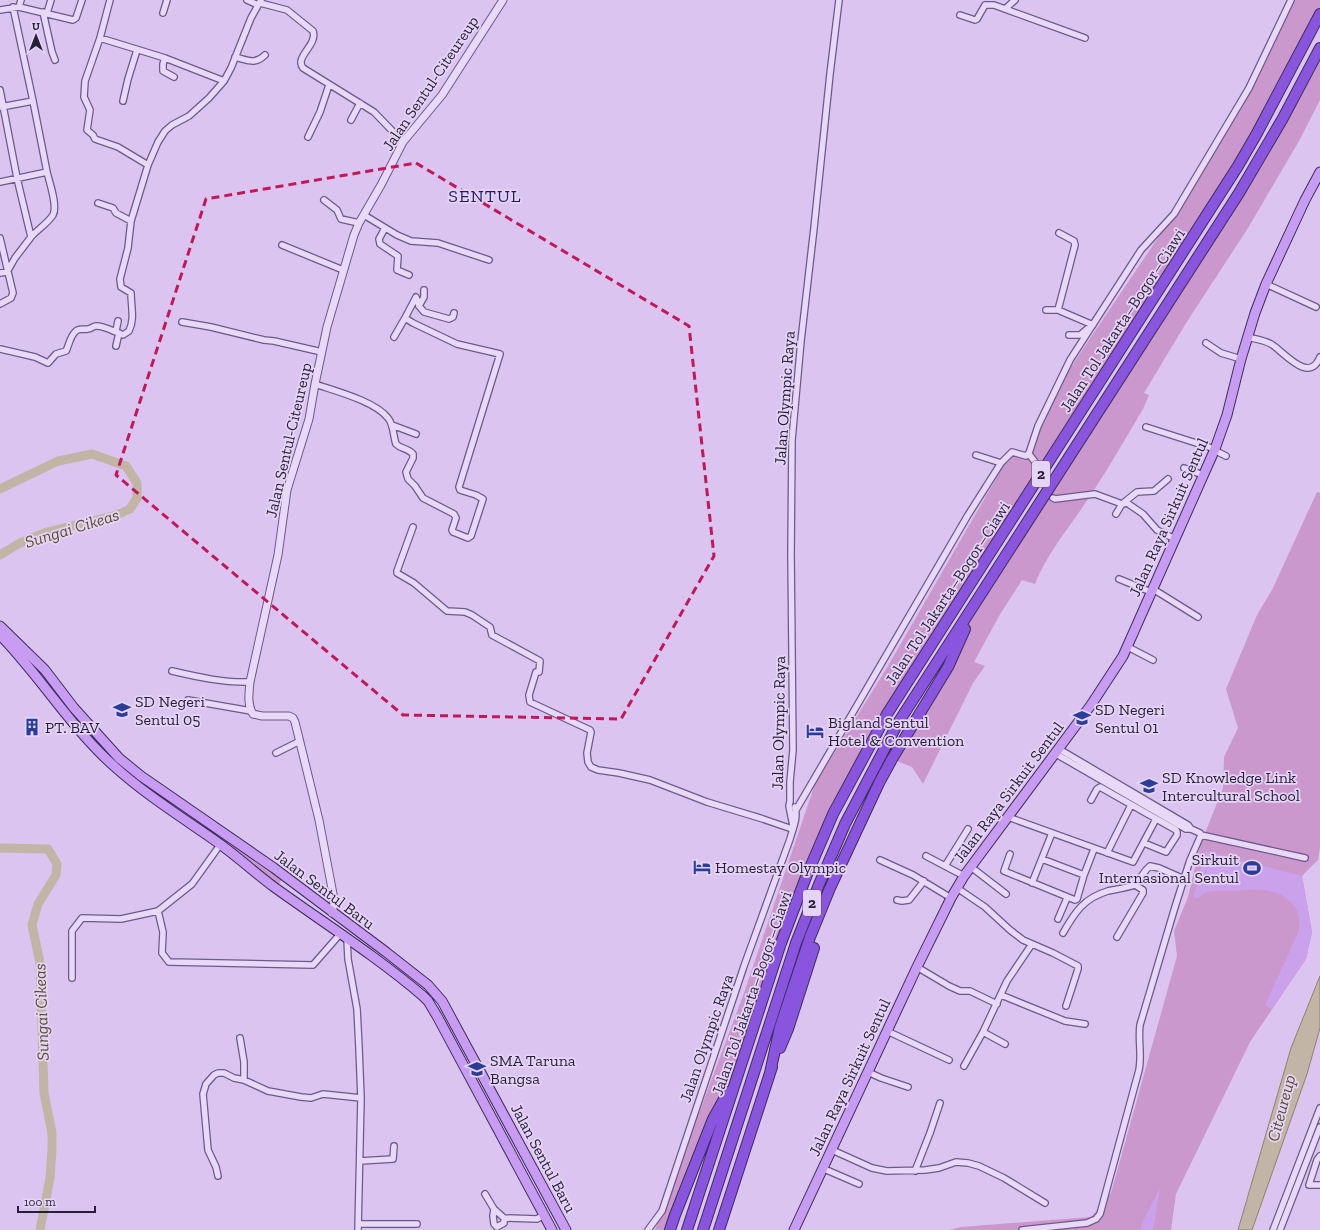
<svg xmlns="http://www.w3.org/2000/svg" width="1320" height="1230" font-family="'Zilla Slab',serif">
  <style>
    .green { fill: #ca98cd }
    .sand { fill: #cba1eb }
    .water { fill: #c2b5a6; stroke: #90816d }
    .lines { fill: none; stroke-linecap: round; stroke-linejoin: round }
    .river { stroke: #c2b5a6; stroke-width: 9 }
    .minor-tunnel { stroke: #b7a3cb; stroke-width: 5.5; stroke-dasharray: 5.5 3; stroke-linecap: butt }
    .minor-casing { stroke: #6b5a8a; stroke-width: 8 }
    .tertiary-casing { stroke: #6b5a8a; stroke-width: 9 }
    .primary-casing { stroke: #3b2f58; stroke-width: 11 }
    .motorway-casing { stroke: #3b2f58; stroke-width: 12 }
    .minor { stroke: #ead8f9; stroke-width: 5.5 }
    .tertiary { stroke: #ead8f9; stroke-width: 7 }
    .primary { stroke: #c89cf2; stroke-width: 9 }
    .motorway { stroke: #8a55de; stroke-width: 10 }
    .marked { fill: none; stroke: #c2185b; stroke-width: 3; stroke-dasharray: 8 5; stroke-linejoin: round }
    .labels { text-anchor: middle; stroke-width: 3.5; stroke-linejoin: round; paint-order: stroke }
    .shield { fill: #e6d4f6; stroke: #605572; stroke-width: 1 }
    .shield-label { font-size: 15px; font-weight: bold; fill: #271e3a }
    .street-label { font-size: 16px; fill: #271e3a; stroke: #e6d4f6 }
    .poi-label { font-size: 16px; fill: #271e3a; stroke: #e6d4f6; text-anchor: start }
    .water-label { font-size: 17px; font-style: italic; fill: #594f2e; stroke: #e6d4f6 }
    .quarter-label { font-size: 18px; letter-spacing: 1px; fill: #201d67; stroke: #e6d4f6 }
  </style>
  <rect width="100%" height="100%" fill="#dbc4ef"/>
  <path class="green" d="M1290,0h30v14l-52,98 -381,602 -54,100 -93,255 -70,161h-15l89,-237 71,-209 73,-118 124,-215 14,5 32,-70 116,-172 78,-131z
    M1320,48v52l-21,41 -51,87 -60,92 -44,73 5,2 -6,14c-17,28 -33,57 -51,84 -19,30 -44,58 -57,91l-13,-4 -23,36 -25,46 11,4 -12,17 -50,101 -11,-17 -20,-8 56,-92 29,-66 262,-408z
    M1317,492l3,1v354l-2,13 -16,16 10,56 -6,27 -56,83 -74,152 -5,36h-222l12,-3 130,-10 20,-24 66,-237 -3,-25 14,-34 12,-51 23,-58 1,-31 14,-29 -12,-39 31,-74 15,-25z
    M19,645l100,113 166,119 -10,11 -160,-120 -77,-88z"/>
  <path class="sand" d="M1206,851l96,25 10,56 -6,27 -34,50 -7,-4 33,-72c7,-24 -12,-41 -35,-43 -9,-1 -19,0 -28,1 -7,0 -24,-1 -30,2 -3,1 -5,4 -7,5h-5z
    M1160,1188l-7,42h-12l1,-7z"/>
  <path class="water" d="M1320,976v52l-13,46 -55,156h-14l53,-182z"/>
  <g class="lines">
    <path class="river" d="M0,489l58,-28 34,-7 34,12 11,17v15l-7,11 -13,6 -70,17 -27,11 -20,12
      M0,848l48,1 9,15 -1,11 -18,29 -6,21 8,38 4,130 8,40v17l-2,28 -10,52"/>
    <path class="minor-tunnel" d="M1035,462l14,28"/>
    <g class="minor-casing">
      <path id="minor" d="M110,0l-10,38 -15,43 -1,16 6,13 -3,20 6,5 2,4 23,8 30,18
        M247,0l11,5
        M260,3l27,7 26,21c5,14 -19,26 -10,37l71,44 29,30
        M19,7l54,13 3,-2 6,-18
        M1005,9l10,-9
        M0,10l19,-3 2,-7
        M43,12l9,40 3,8
        M47,13l4,-13
        M163,13l4,-13
        M960,15l15,5 2,-1 8,-14h9l91,33
        M100,38l65,20 59,23
        M235,57c13,3 20,8 30,-2
        M165,58l-2,6v7l11,6
        M0,90l17,88 14,59 -16,21 -8,14 -7,1
        M33,101l14,71
        M123,101l5,-22 9,-29
        M1,107l32,-6 -20,-94
        M351,120l9,-17
        M308,137l12,-25 9,-27
        M0,182l47,-10c2,9 11,34 6,43 -5,8 -16,15 -22,22
        M324,200l13,10 4,9 18,4
        M98,203l15,5 3,5 15,8
        M364,215l33,20 14,6 27,2 51,17
        M385,228l-6,11 1,5 18,12 -1,14 12,5
        M1059,233l15,8 1,4 -17,65 35,15
        M0,238l13,55 -2,5 -11,6
        M282,245l61,25
        M1266,284l50,23
        M419,306l5,-9v-7
        M1046,310h12
        M405,318l11,-21 3,9 5,6 25,7 4,-2 1,-4
        M182,322l29,5 53,13 10,1 48,11
        M116,331l2,-10
        M1069,335h11l7,-6
        M1247,337c8,2 17,3 24,7 12,7 38,41 49,13
        M1206,343l15,10 20,6
        M116,346l3,-13
        M0,349l35,8 13,6 8,-9 10,-3c3,-6 4,-15 10,-20 3,-3 7,-1 12,-2 3,0 5,-3 8,-3 10,0 18,6 27,9l6,-4c6,-12 2,-25 2,-38l-10,-6 -1,-8 8,-31 3,-27 17,-56 10,-23 7,-11 7,-6 17,-9 20,-18 15,-17 7,-13 20,-50 10,-18
        M315,384c20,7 60,17 73,34 6,7 5,18 8,26 5,5 12,4 17,10v4l-7,14 2,7 7,7 8,12 31,16 2,4 -4,12 1,2 15,6 3,-2 12,-37 -7,-4 -16,-5 -1,-3 41,-133 -43,-10 -44,-21 -8,-5 -11,19
        M392,425l24,9
        M1146,427l69,22
        M1214,450l12,6
        M1029,454l6,8
        M976,455l25,8
        M1184,468l19,7
        M1053,498l2,1 40,-5 27,10 5,-1 16,11 14,16 18,9
        M1116,514l6,-10 15,-12 17,-1 14,-12
        M413,527l-16,44v2l17,10 33,28 18,1 7,3 18,12 2,8 48,26 -1,11h-3l-7,23 1,7 60,28 1,2 -4,21 1,9 3,5 7,3 21,3 31,7 57,22 56,17 29,10
        M1119,579l32,13
        M1153,589l45,28
        M1128,647l25,13
        M172,671c26,6 52,12 78,11
        M188,700l63,11
        M1059,749l129,76 3,4
        M276,753l24,-12
        M1091,800l6,-11 3,-2 76,43 1,2v3l-11,17 -22,-9
        M796,810l172,-295 33,-52 11,-11 14,4 3,-3 9,-27 32,-66 71,-110 33,-36 75,-126 42,-88
        M1008,817l125,45 23,-43
        M793,826l-4,-20 1,-5v-19l3,-32 -2,-196 1,-114 9,-99 13,-113 16,-154 9,-74
        M1201,835l104,23
        M1107,853l24,-48
        M1010,854l-6,17 71,29 2,-1 7,-24 10,-26
        M926,856l38,20
        M1042,859l42,16
        M880,860l33,15 38,23
        M945,866l23,-37
        M971,867l35,27
        M1032,883l20,-50
        M957,888l28,19 25,23 13,10 30,13 25,13v3l-12,37
        M897,900l5,1 7,-1 15,-19
        M158,911l34,-27 28,-39
        M1058,919l9,-21
        M1063,933c12,-21 21,-35 45,-42 9,-2 18,-3 27,-6l11,-15 4,-4 9,2 25,11
        M1117,937l26,-44v-3l-8,-5
        M347,938l1,21 9,50 2,39 2,50 -3,132
        M917,967l32,19 11,5h10l27,13
        M72,978v-47l10,-13 39,1 37,-8 5,21 -1,21 7,9 144,3 28,-32
        M1001,995l64,26 20,3
        M887,1031l62,29
        M983,1032l22,12
        M240,1038l4,24v18
        M964,1066l19,-34 24,-51 25,-37
        M868,1072l13,6 27,9
        M832,1150l40,18 15,3 38,-1 14,-2 17,-6 12,1 11,3 25,12 41,25
        M1320,1156l-3,4 -8,25h11
        M360,1161l33,-2 1,-13
        M822,1168l37,16
        M915,1171l15,-38 10,-30
        M218,1176l-2,-9 -8,-17 -5,-56 3,-10 8,-9 4,-2h6l10,5 10,2 24,11 33,6 10,1 12,-4 38,4
        M485,1194l9,15 10,9 33,1 7,-4
        M494,1209l-1,7 1,8 3,3 7,-4v-5
        M359,1224h58
        M648,1230l14,-19 82,-245 46,-127c3,-11 8,-21 5,-32
        M1022,1230l65,-7 9,-4 4,-5 39,-144c3,-15 -1,-30 1,-45l35,-118 15,-47 11,-25 -1,-2 -9,-4h-5l-130,-75
        M1273,1230l47,-122
        M1280,1230l40,-103"/>
    </g>
    <g class="tertiary-casing">
      <path id="tertiary" d="M332,913l2,-10 -1,-9 -14,-74 -24,-98 -2,-4 -4,-2h-27l-9,-2c-6,-9 -4,-22 -3,-32l28,-127 9,-65 22,-71 6,-35 12,-57 27,-92 5,-12 22,-38 22,-43 39,-47 61,-95"/>
    </g>
    <g class="primary-casing">
      <path id="primary" d="M0,626l45,44 29,38 45,50 22,18 133,92 112,84 42,33 14,16 124,229
        M0,635c41,42 71,93 115,132 31,28 68,51 102,75 20,14 38,31 57,45 50,36 102,69 149,109l5,5 9,15 115,214
        M794,1230l123,-263 34,-69 13,-22 127,-171 32,-49 92,-207 12,-34 14,-56 14,-46 11,-29 39,-84 15,-28"/>
    </g>
    <g class="motorway-casing">
      <path id="motorway" d="M780,1048l8,-19 26,-81
        M770,1073l10,-46 30,-90 20,-49 49,-105 13,-24 56,-92 17,-38
        M670,1230l5,-15 38,-96 15,-27
        M687,1230l94,-287 25,-66 27,-63 54,-100 351,-548 18,-31 64,-121
        M703,1230l93,-287 24,-61 25,-58 53,-101 341,-530 44,-75 37,-70
        M719,1230l53,-163"/>
    </g>
    <use href="#minor" class="minor"/>
    <use href="#tertiary" class="tertiary"/>
    <use href="#primary" class="primary"/>
    <use href="#motorway" class="motorway"/>
  </g>
  <path class="marked" d="M416,163l273,163 25,230 -93,163 -218,-4 -287,-240 90,-276z"/>
  <defs>
    <g id="school-bare" transform="scale(1.38)"><path d="M0-5L7-2L0 1L-7-2ZM-4 1L0 2.5L4 1V4Q0 6-4 4Z" fill="#2a3e99" stroke="#e6d4f6" stroke-width="2.5" paint-order="stroke"/></g>
    <g id="building-bare" transform="scale(1.38)"><path d="M-4-6H4V6H1V3H-1V6H-4ZM-2.5-4.3h1.7v1.8h-1.7ZM.8-4.3h1.7v1.8H.8ZM-2.5-1h1.7V.8h-1.7ZM.8-1h1.7V.8H.8Z" fill="#2a3e99" stroke="#e6d4f6" stroke-width="2.5" paint-order="stroke"/></g>
    <g id="hotel-bare" transform="scale(1.38)"><path d="M-6-4.5h1.5V1H6V5H4.5V3h-9V5H-6ZM-4 0a1.8 1.8 0 1 1 3.6 0ZM.5 0V-2.5h3Q6-2.5 6 0Z" fill="#2a3e99" stroke="#e6d4f6" stroke-width="2.5" paint-order="stroke"/></g>
    <g id="stadium-bare" transform="scale(1.38)"><path d="M0-5a6.5 5 0 1 0 0 10a6.5 5 0 1 0 0-10ZM-3.5-1.8h7v3.6h-7Z" fill="#2a3e99" stroke="#e6d4f6" stroke-width="2.5" paint-order="stroke"/></g>
  </defs>
  <g fill-rule="evenodd">
    <use href="#school-bare" x="122" y="710"/>
    <use href="#school-bare" x="1082" y="718"/>
    <use href="#building-bare" x="32" y="727"/>
    <use href="#hotel-bare" x="815" y="731"/>
    <use href="#school-bare" x="1149" y="786"/>
    <use href="#hotel-bare" x="702" y="867"/>
    <use href="#stadium-bare" x="1252" y="868"/>
    <use href="#school-bare" x="477" y="1069"/>
  </g>
  <g class="labels">
    <g class="shield">
      <rect x="1032" y="461" width="18" height="26" rx="3"/>
      <rect x="803" y="890" width="18" height="26" rx="3"/>
    </g>
    <g class="shield-label">
      <text x="1041" y="479">2</text>
      <text x="812" y="908">2</text>
    </g>
    <g class="street-label">
      <text transform="translate(430 83) rotate(-56)" y="6">Jalan Sentul-Citeureup</text>
      <text transform="translate(1122 320) rotate(-57)" y="6">Jalan Tol Jakarta–Bogor–Ciawi</text>
      <text transform="translate(784 398) rotate(-86)" y="6">Jalan Olympic Raya</text>
      <text transform="translate(288 440) rotate(-77)" y="6">Jalan Sentul-Citeureup</text>
      <text transform="translate(1168 517) rotate(-66)" y="6">Jalan Raya Sirkuit Sentul</text>
      <text transform="translate(947 593) rotate(-57)" y="6">Jalan Tol Jakarta–Bogor–Ciawi</text>
      <text transform="translate(778 723) rotate(-89)" y="6">Jalan Olympic Raya</text>
      <text transform="translate(1008 792) rotate(-53)" y="6">Jalan Raya Sirkuit Sentul</text>
      <text transform="translate(325 889) rotate(37)" y="6">Jalan Sentul Baru</text>
      <text transform="translate(751 993) rotate(-71)" y="6">Jalan Tol Jakarta–Bogor–Ciawi</text>
      <text transform="translate(706 1038) rotate(-71)" y="6">Jalan Olympic Raya</text>
      <text transform="translate(849 1077) rotate(-65)" y="6">Jalan Raya Sirkuit Sentul</text>
      <text transform="translate(544 1158) rotate(62)" y="6">Jalan Sentul Baru</text>
    </g>
    <g class="poi-label">
      <text x="135" y="707">SD Negeri<tspan x="135" dy="18">Sentul 05</tspan></text>
      <text x="1095" y="715">SD Negeri<tspan x="1095" dy="18">Sentul 01</tspan></text>
      <text x="828" y="728">Bigland Sentul<tspan x="828" dy="18">Hotel &amp; Convention</tspan></text>
      <text x="45" y="733">PT. BAV</text>
      <text x="1162" y="783">SD Knowledge Link<tspan x="1162" dy="18">Intercultural School</tspan></text>
      <text x="1239" y="865" text-anchor="end">Sirkuit<tspan x="1239" dy="18">Internasional Sentul</tspan></text>
      <text x="715" y="873">Homestay Olympic</text>
      <text x="490" y="1066">SMA Taruna<tspan x="490" dy="18">Bangsa</tspan></text>
    </g>
    <g class="water-label">
      <text transform="translate(72 528) rotate(-17)" y="6">Sungai Cikeas</text>
      <text transform="translate(41 1012) rotate(-92)" y="6">Sungai Cikeas</text>
      <text transform="translate(1281 1108) rotate(-75)" y="6">Citeureup</text>
    </g>
    <g class="quarter-label">
      <text x="485" y="202">SENTUL</text>
    </g>
  </g>
  <g transform="translate(36 36)" stroke="#e6d4f6" stroke-width="3" paint-order="stroke">
  <path d="M0-3L7 15L0 10L-7 15Z" fill="#271e3a"/>
  <text y="-6" font-size="11" font-weight="bold" text-anchor="middle" fill="#271e3a">U</text>
  </g>
  <path d="M18 1206v6h77v-6" fill="none" stroke="#271e3a" stroke-width="2"/>
  <text x="24" y="1206" font-size="12" fill="#271e3a" stroke="#e6d4f6" stroke-width="3" paint-order="stroke">100 m</text>
</svg>
